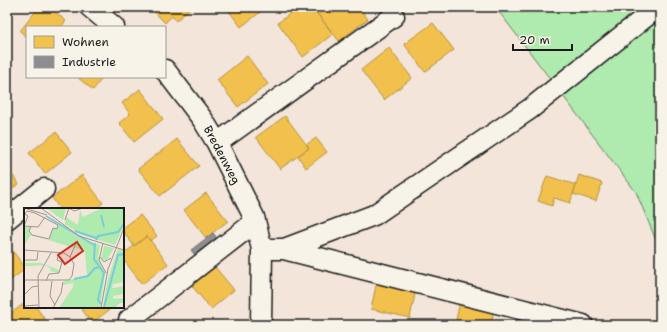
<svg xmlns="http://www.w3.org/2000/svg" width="667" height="332" font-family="'Shantell Sans',sans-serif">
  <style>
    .green { fill: #afeaae; stroke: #668365 }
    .homes { fill: #f2c14e; stroke: #b2903f }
    .industry { fill: #8d8d92; stroke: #6b6b6f }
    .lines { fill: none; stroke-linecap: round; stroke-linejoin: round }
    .minor-casing { stroke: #1c1c1c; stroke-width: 23 }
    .minor { stroke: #f7f3e8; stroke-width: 20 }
    .labels { text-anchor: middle; stroke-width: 4; stroke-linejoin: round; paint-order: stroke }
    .street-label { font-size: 12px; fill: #1c1c1c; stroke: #f7f3e8 }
    .inset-river { fill: none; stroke: #7cccd7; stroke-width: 2 }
    .inset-road { fill: none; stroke: #9d958e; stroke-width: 1 }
    .view { fill: #c8321e; fill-opacity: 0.15; stroke: #c8321e; stroke-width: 2 }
    .inset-edge { fill: none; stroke: #1c1c1c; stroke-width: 2 }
  </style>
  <rect width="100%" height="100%" fill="#f3e5da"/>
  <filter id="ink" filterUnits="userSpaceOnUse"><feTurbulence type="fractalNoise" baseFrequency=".025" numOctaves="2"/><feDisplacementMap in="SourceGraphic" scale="8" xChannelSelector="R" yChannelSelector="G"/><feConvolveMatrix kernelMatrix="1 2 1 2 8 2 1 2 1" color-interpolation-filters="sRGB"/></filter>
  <g filter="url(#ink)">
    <path class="green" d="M494,7h166v243l-24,-58 -133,-175z"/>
    <path class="homes" d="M39,7h10l17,14 -5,6h-34v10l-7,-6z
      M150,7h41l-15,14 -4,-5 -7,7z
      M226,7h41l-26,20z
      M298,7h14l21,27 -30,23 -25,-34z
      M324,7h34l10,12 -29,22 -22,-28z
      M433,23l21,27 -29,22 -21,-28z
      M389,48l23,30 -28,22 -23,-30z
      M247,56l21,28 -30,23 -21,-27z
      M77,77h26l-10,13z
      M140,89l23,30 -29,23 -15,-19 11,-9 -8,-11z
      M285,116l24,32 -29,21 -24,-32z
      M56,132l16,20 -27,22 -16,-21z
      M316,138l11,14 -21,16 -8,-12 11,-8 -3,-3z
      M177,139l22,27 -39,30 -22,-27z
      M7,168l12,16 -12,8z
      M82,175l21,28 -8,6h-35l-8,-11z
      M579,175l23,8 -6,18 -23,-7z
      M547,176l29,9 -6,18 -16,-5 -2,8 -14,-5z
      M206,193l22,28 -22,17 -22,-28z
      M140,215l17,21 -7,5 -3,-5 -13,10 -11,-15v-3z
      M147,236l21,28 -26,20 -19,-25v-5z
      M7,244l18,23v2l-18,14z
      M215,267l19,23 -23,19 -19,-23z
      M377,281l39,8 -6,29 -39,-9z
      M460,301l34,8 -3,16h-36z
      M25,303v4h11l13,18h-42v-9z
      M80,307h33l-21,16z
      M526,317l37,8h-39z"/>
    <path class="industry" d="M213,233l7,9 -22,17 -7,-9z"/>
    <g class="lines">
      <g class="minor-casing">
        <path id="minor" d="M90,7l24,20
          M165,70l38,50 14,23 37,74 8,32 -1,76
          M217,143l177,-127
          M7,219l37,-30
          M262,249h22l90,-34 156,-106 128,-102
          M284,249l299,76
          M129,320l126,-98"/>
      </g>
      <use href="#minor" class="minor"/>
    </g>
  </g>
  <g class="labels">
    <g class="street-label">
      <text transform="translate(222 155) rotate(62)" y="4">Bredenweg</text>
    </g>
  </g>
  <g transform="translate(24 208)">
    <rect width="100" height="100" fill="#f3e5da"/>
    <path d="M22,0h20l-3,12zM78,0h22v18l-9,19 -33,-10 -17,-11 1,-7 12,8 2,-15 3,7zM35,16l19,13 22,8 -2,12 7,17 -5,34h-41l14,-21v-4l-10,2 1,-4 23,-5 -2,-25 -54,-16 -7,10v-18h6l-1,5 3,3 17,5 4,-11h4zM80,38l10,2 -8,13 -5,-2zM94,41l6,1v32l-11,2 -1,4 12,-2v8l-11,2 1,3 10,-1v4l-6,2 -2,4h-13l4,-26zM0,55h17l18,7v3l-9,-2 1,-2 -6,-4 -14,1h-7z" fill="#afeaae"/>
    <path class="inset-river" d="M77,7l3,12M22,8l48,29M51,23l21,7M72,32l2,-4 20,-4 6,-8M71,35l-1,16 10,14 -6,27 3,4M50,71l14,-3 7,-8 5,-1M80,99l14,-52 6,-1"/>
    <path class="inset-road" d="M17,0l38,28 45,14M45,0l5,3 9,-3M3,1l20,6M1,6l2,-3 8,2 23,12 -1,4 -4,-1 -4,11 -17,-4 -3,-4 2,-4M1,6l3,2 -4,10 14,1 7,-10M41,12l4,-12M79,35l-4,17 7,13M0,42l40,3 6,4M46,49l7,-16M76,49l4,5 7,-4M0,52h13l1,-8M0,72h45l3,-4 2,-12 -4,-7M22,73l3,-7 10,-1 3,-11 -5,-2 2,-7M28,73l-2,15 5,9M0,87l8,-8 6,-1M0,98l14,-1M15,100l-1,-32 13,-23M29,100l8,-15 2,-11M77,100l7,-39 16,-41"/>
    <path class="view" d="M53,34l6,9 -18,13 -7,-9z"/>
    <rect width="100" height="100" class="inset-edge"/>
  </g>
  <rect width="667" height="332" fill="none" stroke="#f7f3e8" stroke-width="24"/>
  <rect x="12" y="12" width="643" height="308" fill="none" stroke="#1c1c1c" stroke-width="1.5" filter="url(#ink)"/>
  <rect x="26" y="26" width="140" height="52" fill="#f7f3e8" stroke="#9f9d96"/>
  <rect x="34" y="36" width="20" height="12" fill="#f2c14e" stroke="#9f9d96"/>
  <text x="62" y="46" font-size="12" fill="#1c1c1c">Wohnen</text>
  <rect x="34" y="56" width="20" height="12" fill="#8d8d92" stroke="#9f9d96"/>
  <text x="62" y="66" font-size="12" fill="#1c1c1c">Industrie</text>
  <path d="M513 44v6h59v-6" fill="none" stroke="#1c1c1c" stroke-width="2"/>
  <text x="519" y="44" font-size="12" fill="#1c1c1c" stroke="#f7f3e8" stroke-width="3" paint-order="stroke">20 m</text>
</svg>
